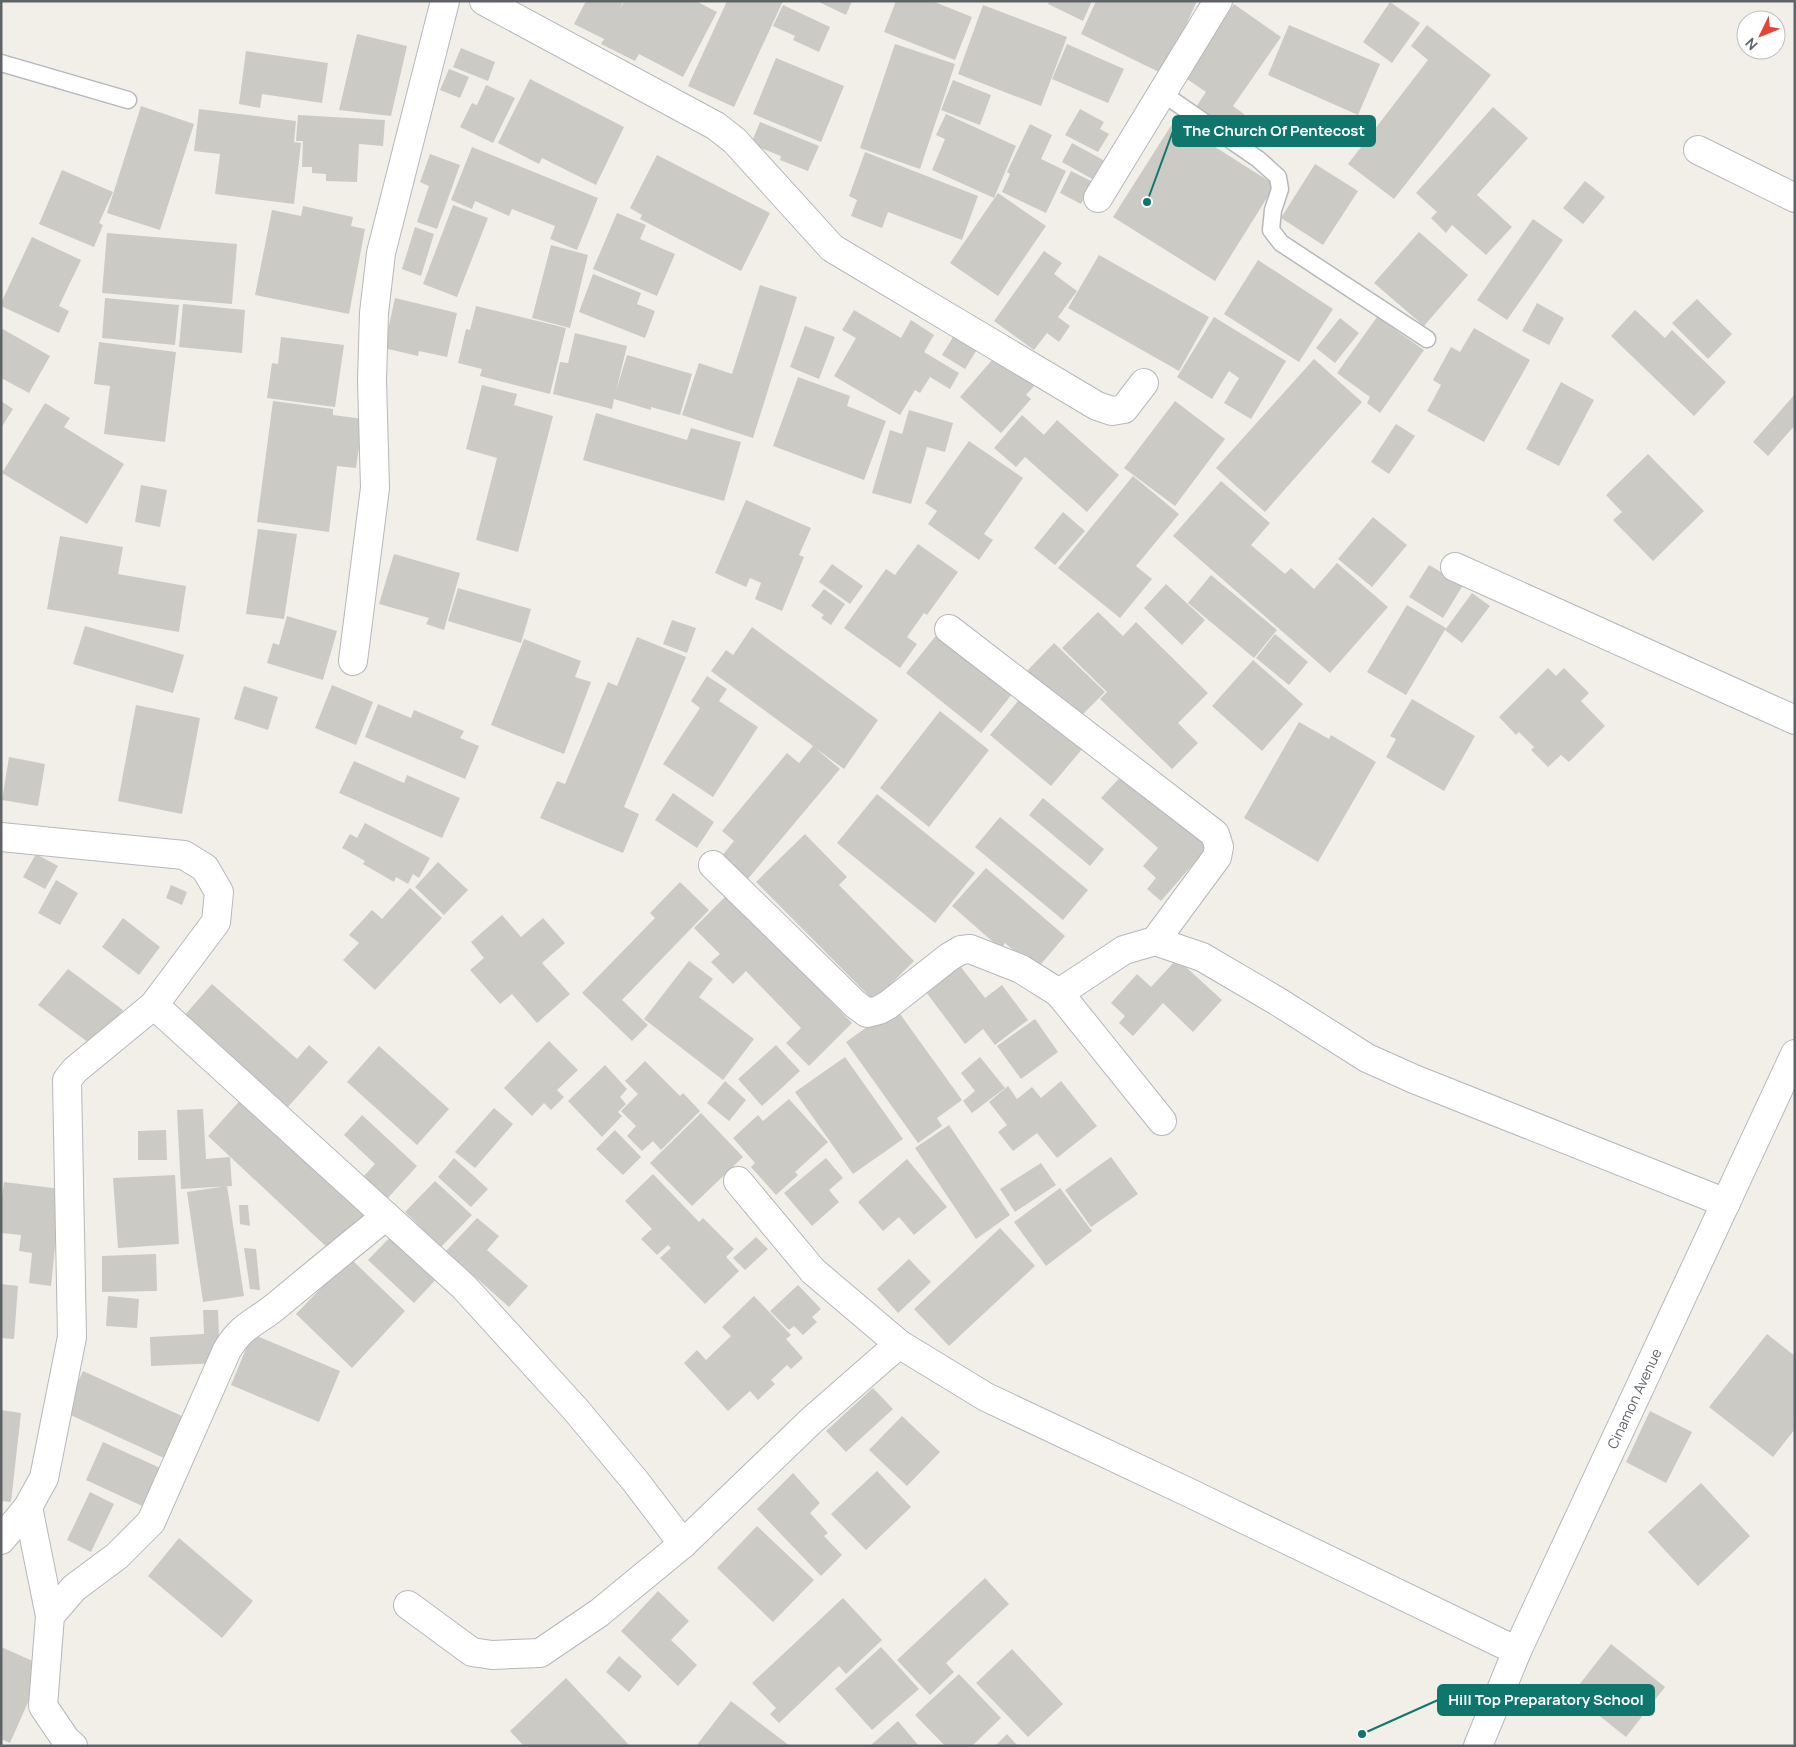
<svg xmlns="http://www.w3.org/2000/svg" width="1796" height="1747" font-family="Manrope,sans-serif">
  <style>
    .building { fill: #cccac5 }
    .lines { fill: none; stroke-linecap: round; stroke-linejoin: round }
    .service-casing { stroke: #b5b8bc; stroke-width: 19 }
    .minor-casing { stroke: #b5b8bc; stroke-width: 30 }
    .service { stroke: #fff; stroke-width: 16 }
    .minor { stroke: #fff; stroke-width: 28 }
    .labels { text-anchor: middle; stroke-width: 4.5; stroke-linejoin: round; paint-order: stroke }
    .street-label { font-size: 14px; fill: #5f6368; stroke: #fff }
    .leader { fill: none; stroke: #0f766e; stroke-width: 2 }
    .callout-dot { fill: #0f766e; stroke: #fff; stroke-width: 2 }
    .callout { fill: #0f766e; stroke: #0f766e; stroke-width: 2 }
    .callout-label { font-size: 15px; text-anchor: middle; font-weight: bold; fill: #fff }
  </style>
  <rect width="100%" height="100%" fill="#f1efe8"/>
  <path class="building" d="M586,1h37l-3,8 4,-8h72l21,11 -34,65 -44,-23 -4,7 -34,-17 3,-5 -30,-15z
    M727,1h56l-49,106 -46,-21z
    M817,1h35l-6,14z
    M896,1h36l40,16 -17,43 -71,-28z
    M1049,1h43l-9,20 -35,-17z
    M1096,1h101l-34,73 -82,-40z
    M1390,2l30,21 -28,40 -29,-21z
    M1234,4l47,33 -48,69 11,8 -13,18 -35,-25 10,-15 -22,-15z
    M783,5l47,22 -11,25 -26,-12 2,-4 -22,-10z
    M983,5l84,32 -26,69 -83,-32z
    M1289,25l91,39 -22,51 -90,-40z
    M1427,25l64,50 -97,124 -46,-35 80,-104 -17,-14z
    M357,34l50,12 -16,70 -52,-6z
    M895,44l60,20 -35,105 -60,-21z
    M1067,44l57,25 -16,34 -56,-24z
    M461,48l34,14 -7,19 -35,-14z
    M246,51l82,12 -6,40 -60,-9 -2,14 -21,-4z
    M776,58l68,28 -23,56 -68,-28z
    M449,69l20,8 -9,21 -20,-8z
    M530,79l94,48 -28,58 -54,-27 -3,6 -41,-21z
    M953,80l38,15 -11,30 -39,-15z
    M486,85l29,13 -22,45 -33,-16 12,-24 5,2z
    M141,106l53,18 -34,106 -53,-17z
    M1493,107l35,31 -51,57 35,32 -26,28 -34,-30 -6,8 -15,-15 6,-6 -21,-19z
    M199,109l97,12 -2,21 7,1 -7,61 -79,-10 5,-40 -26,-3z
    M1080,109l24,13 -4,7 9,5 -11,18 -33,-17z
    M946,114l70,32 -22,52 -62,-28 13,-31 -9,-4z
    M298,115l87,5 -2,26 -24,-2 -2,38 -31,-1v-7l-14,-1v-6h-10l1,-26h-7z
    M1174,121l101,64 -60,96 -102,-64z
    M760,122l59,24 -11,25 -28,-11 1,-4 -30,-12z
    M1030,124l22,11 -11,24 25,12 -20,42 -44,-21 8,-18 -3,-2z
    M1072,143l33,18 -11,19 -32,-18z
    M472,147l126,51 -21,52 -27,-11 5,-13 -43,-17 -3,7 -34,-15 -3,8 -21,-9z
    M865,152l113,44 -16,44 -74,-28 -6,16 -31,-12 6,-16 -8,-4z
    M430,154l30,11 -23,64 -20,-7 12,-36 -9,-4z
    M657,155l113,58 -29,58 -101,-52 2,-4 -12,-7z
    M1315,164l43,27 -35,54 -42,-27z
    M62,170l51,22 -14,31 4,2 -9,22 -55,-23z
    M1071,171l22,11 -12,22 -21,-11z
    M1585,181l20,16 -22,27 -20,-16z
    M998,193l48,33 -48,70 -48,-33z
    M453,205l35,13 -31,79 -34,-13z
    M303,206l50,11 -2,9 14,3 -16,85 -94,-19 17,-85 29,6z
    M617,213l29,12 -6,14 35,15 -18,42 -64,-27z
    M1533,219l30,21 -56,80 -30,-20z
    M415,227l19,7 -13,42 -19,-7z
    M1419,232l49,43 -44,51 -50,-43z
    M107,233l130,11 -5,60 -130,-11z
    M32,237l49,23 -22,46 10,5 -10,22 -58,-27v-3z
    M551,245l37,10 -18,73 -38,-10z
    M1044,251l18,12 -8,11 23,17 -19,26 12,9 -11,16 -12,-9 -13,17 -40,-29z
    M1099,255l110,62 -30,54 -111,-63z
    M1258,260l75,49 -34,53 -75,-48z
    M593,274l48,19 -4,11 18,7 -10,27 -66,-26z
    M760,285l37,12 -44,141 -71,-23 17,-52 33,11z
    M105,298l74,7 -4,40 -73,-7z
    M395,298l62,15 -10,44 -28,-6 -1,5 -34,-8z
    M1697,299l35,35 -24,25 -36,-36z
    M1537,303l27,15 -15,27 -27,-14z
    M183,304l62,6 -3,43 -63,-6z
    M476,306l90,22 -16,66 -70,-18 2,-7 -24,-6 8,-34 4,1z
    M854,310l47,28 10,-18 23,15 -10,17 35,21 -9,16 -20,-12 -10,16 -5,-3 -15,25 -66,-39 22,-38 -14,-8z
    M1635,310l30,28 7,-8 54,52 -32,34 -83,-80z
    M1214,317l72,44 -35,58 -27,-16 15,-25 -10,-7 -17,28 -35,-22z
    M1377,317l47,33 -44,63 -13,-10 3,-6 -33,-24z
    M1340,318l19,15 -24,30 -19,-15z
    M805,326l30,11 -16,42 -29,-12z
    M1,328l49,28 -21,37 -28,-15z
    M1474,328l56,32 -46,82 -57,-31 14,-26 -8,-5 18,-33 9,5z
    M958,329l23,14 -16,26 -23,-14z
    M575,333l52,13 -11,45 11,-36 65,19 -12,41 -29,-8v3l-37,-11 -2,10 -59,-15 7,-32 8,1z
    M281,337l63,8 -9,62 -68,-9 5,-35 6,1z
    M99,342l77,10 -11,90 -61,-8 6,-48 -16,-2z
    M998,353l37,32 -9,10 5,4 -30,34 -41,-36z
    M1314,359l48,43 -97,110 -49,-44z
    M798,377l52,19 -3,10 39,15 -22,59 -91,-34z
    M1561,382l33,18 -35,66 -33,-17z
    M482,385l35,9 -3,11 39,11 -35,136 -42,-12 21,-82 -31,-9z
    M1795,394v31l-27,31 -15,-14z
    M1,401l12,8 -12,19z
    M273,401l60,8v6l30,4 -7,49 -19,-2 -8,66 -72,-10z
    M1175,401l50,38 -50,67 -51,-38z
    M45,403l25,15 -6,9 60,37 -37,60 -85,-51z
    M909,410l44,13 -8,29 -18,-5 -16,57 -39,-11 18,-63 12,4z
    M596,413l91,27 4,-12 50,14 -17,59 -141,-41z
    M1022,415l22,20 13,-15 62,55 -32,37 -62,-55 -9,10 -22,-19z
    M1396,424l19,12 -26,38 -18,-12z
    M969,441l54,37 -39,56 9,6 -14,20 -51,-36 9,-13 -12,-8z
    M1648,454l56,57 -51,50 -40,-41 9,-8 -16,-17z
    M1133,476l46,38 -43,52 16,13 -32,39 -62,-50z
    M1221,481l49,42 -19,22 34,29 6,-6 23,21 23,-26 51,44 -58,66 -157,-137z
    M141,485l26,5 -7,37 -25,-5z
    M746,500l65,28 -12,27 5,2 -22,54 -27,-12 6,-16 -11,-5 -4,9 -31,-14z
    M1063,512l22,19 -30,34 -21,-17z
    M1373,517l34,28 -35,42 -34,-28z
    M258,529l39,5 -13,85 -38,-5z
    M60,536l63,11 -5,27 68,12 -7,46 -132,-23z
    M918,544l40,28 -31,43 -3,-2 -17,24 10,7 -17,24 -56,-40 42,-59 9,6z
    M394,554l66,19 -16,57 -18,-6 3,-6 -50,-14z
    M832,564l31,22 -13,18 -31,-22z
    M1429,565l34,20 -20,33 -34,-21z
    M1211,575l66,55 -23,28 -66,-55z
    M1166,584l39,36 -23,25 -38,-37z
    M458,588l73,21 -10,34 -73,-22z
    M824,589l21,15 -14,21 -10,-7 3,-3 -13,-9z
    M1472,593l18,13 -28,37 -17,-13z
    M1407,605l39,23 -40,67 -39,-23z
    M1098,612l25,24 13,-14 72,71 -30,30 20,20 -26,26 -72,-70 7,-7 -45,-44z
    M287,616l50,15 -14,49 -56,-17 6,-20 6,2z
    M672,620l24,8 -9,25 -24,-9z
    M85,626l99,29 -11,38 -100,-29z
    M752,627l126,93 -34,49 -29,-21 25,21 -93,111 -27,-22 14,-17 -12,-10 65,-78 12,10 14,-17 -102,-75 15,-21 7,5z
    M942,628l75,60 -36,45 -75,-60z
    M1275,634l33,28 -19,23 -33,-27z
    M637,637l49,20 -62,150 15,7 -16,39 -83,-35 17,-37 8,3 43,-102 9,4z
    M524,639l57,22 -6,16 16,5 -27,72 -73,-29z
    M1054,643l51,49 -24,24 -22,-19 -5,5 -29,-29z
    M1253,660l50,44 -41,47 -50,-45z
    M1548,668l8,8 8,-8 25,25 -8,8 24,25 -36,36 -8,-7 -13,12 -17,-17 3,-3 -15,-15 -3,3 -17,-18z
    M707,676l20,13 -8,12 39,26 -45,70 -50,-33 37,-56 -9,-7z
    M332,685l41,17 -17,43 -41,-17z
    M244,686l34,11 -10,33 -34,-11z
    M1022,696l61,52 -32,38 -61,-51z
    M1412,699l63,37 -31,55 -58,-34 10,-18 -6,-3z
    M378,704l33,14 3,-8 50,21 -4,7 19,8 -14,33 -100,-42z
    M136,705l64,13 -18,96 -64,-13z
    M940,711l49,39 -60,77 -49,-39z
    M1299,722l30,17 2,-4 45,27 -58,100 -74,-44z
    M9,757l36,7 -7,42 -36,-6z
    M354,761l50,22 3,-8 53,23 -18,40 -103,-45z
    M1124,773l84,74 -47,54 -14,-12 9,-11 -13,-12 15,-18 -57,-50z
    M673,793l41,29 -17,26 -42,-28z
    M877,794l98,79 -40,50 -98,-80z
    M1043,798l61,51 -14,17 -61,-51z
    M1000,817l88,73 -25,30 -88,-73z
    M365,823l65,35 -11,20 -6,-4 -5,10 -12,-7 -2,5 -31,-18 2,-3 -23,-13 8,-14 7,4z
    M805,834l42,43 -8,8 75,76 -40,40 -118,-119z
    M36,854l22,12 -13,23 -22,-12z
    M438,862l30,28 -24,25 -29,-28z
    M986,868l79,68 -29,34 -31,-27 -4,6 -49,-43z
    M56,880l22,13 -18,32 -22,-12z
    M680,882l29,28 -87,90 26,25 -16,16 -50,-48 73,-75 -5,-5z
    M171,885l16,7 -5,13 -16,-7z
    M410,888l32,30 -67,72 -32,-30 16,-17 -10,-8 23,-25 10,9z
    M727,895l125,128 -43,43 -23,-23 15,-15 -55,-57 -13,13 -22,-22 9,-8 -26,-26z
    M502,915l19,22 22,-19 22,25 -23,20 28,31 -33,29 -25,-29 -12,10 -30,-34 14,-12 -13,-16z
    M123,918l37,29 -21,28 -37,-28z
    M1177,959l45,41 -29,32 -30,-29 -30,33 -14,-13 6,-7 -14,-13 26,-29 14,13z
    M689,961l24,18 -14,18 55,42 -31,41 -79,-61z
    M957,962l28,36 17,-13 26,35 -33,25 -12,-16 -18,15 -42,-56z
    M68,969l55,41 -30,36 -55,-41z
    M212,984l85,75 12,-14 19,17 -40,45 -104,-91z
    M895,1007l67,93 -25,18 5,8 -24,17 -72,-101z
    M1035,1019l23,33 -37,27 -24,-33z
    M549,1041l29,29 -21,20 7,7 -13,13 -7,-7 -12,13 -28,-28z
    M776,1045l24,26 -38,35 -24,-27z
    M379,1046l70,63 -32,36 -70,-63z
    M845,1057l58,82 -50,35 -58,-82z
    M980,1057l25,31 -33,25 -9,-12 12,-10 -14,-18z
    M645,1061l35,35 3,-3 17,18 -39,39 -8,-9 -11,10 -15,-15 9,-10 -15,-15 17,-17 -13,-13z
    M605,1065l22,24 -7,8 6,7 -8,8 4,4 -20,21 -34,-36z
    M725,1081l21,19 -17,21 -22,-18z
    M1061,1081l36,45 -40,32 -20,-25 -24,18 -15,-19 9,-7 -18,-23 19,-16 9,13 15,-12 9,11z
    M244,1096l126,116 -38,40 -124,-116z
    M789,1099l39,43 -33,30 3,3 -22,20 -25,-28 4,-4 -22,-25 25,-23 5,6z
    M494,1108l19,16 -38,44 -20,-16z
    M203,1109l3,50 24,-2 2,29 -51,3 -4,-79z
    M701,1113l42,44 -51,49 -42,-43z
    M362,1115l55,51 -30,33 -24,-22 12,-13 -31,-29z
    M949,1125l61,90 -34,24 -61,-91z
    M166,1130l1,30h-29v-29z
    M615,1130l26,27 -18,18 -27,-26z
    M1111,1157l27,37 -47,33 -26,-37z
    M454,1158l34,31 -17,18 -33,-30z
    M826,1158l17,20 -14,12 10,12 -27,24 -28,-33z
    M907,1159l40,48 -33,28 -15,-18 -16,14 -25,-29z
    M1041,1163l15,22 -41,27 -15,-23z
    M653,1174l46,48 4,-4 31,31 -8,8 13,14 -34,33 -45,-46 11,-10 -3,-3 -11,10 -16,-16 11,-10 -27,-28z
    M175,1175l4,69 -61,4 -5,-70z
    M435,1181l37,34 -31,32 -36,-35z
    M4,1182l57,7 -10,97 -22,-3 3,-30 -13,-2 2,-16 -20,-2v-27z
    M227,1186l17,110 -41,6 -16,-110z
    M1060,1188l32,43 -46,35 -32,-44z
    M239,1205h9l2,21 -10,-2z
    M477,1218l22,18 -12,14 41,36 -19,21 -63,-56z
    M1000,1228l35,38 -86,80 -35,-37z
    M395,1232l45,43 -26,28 -46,-43z
    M756,1237l12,12 -23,21 -12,-12z
    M244,1248l12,1 4,41 -10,-1z
    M156,1254l1,37 -55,1v-36z
    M350,1258l55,53 -53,57 -56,-54z
    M909,1259l22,23 -33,31 -21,-24z
    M1,1284l17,2 -4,53 -13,-1z
    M798,1285l23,24 -9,8 5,5 -14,13 -9,-9 -5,4 -19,-19z
    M108,1296l31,3 -2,29 -31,-2z
    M754,1296l37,39 -5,4 17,19 -12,11 -4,-4 -16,15 4,4 -17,16 -8,-9 -22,20 -44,-48 13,-13 9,10 25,-24 -9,-9z
    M203,1310h15l2,53 -69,3 -1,-29 54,-3z
    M252,1334l88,37 -21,51 -88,-37z
    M1767,1334l28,22v60l-2,1 2,2v10l-22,28 -64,-50z
    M83,1371l99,45 -18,42 -100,-46z
    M873,1388l20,21 -47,43 -20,-21z
    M1,1410l20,3 -10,89 -10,-1z
    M1650,1411l42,21 -26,51 -40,-21z
    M902,1416l38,36 -33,34 -38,-36z
    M103,1442l66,30 -18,38 -65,-30z
    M877,1471l34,36 -45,43 -35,-36z
    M793,1473l27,30 -10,10 18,20 -4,3 18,19 -21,21 -64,-67z
    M1701,1483l49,53 -52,50 -50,-54z
    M90,1492l24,12 -23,48 -24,-12z
    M757,1526l57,54 -41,42 -56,-54z
    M179,1538l74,63 -31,37 -74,-62z
    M985,1578l24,26 -63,59 8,9 -24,23 -33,-35z
    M658,1591l31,30 -18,19 26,25 -19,21 -57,-55z
    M843,1598l39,42 -36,34 -7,-8 -60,57 -9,-9 6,-6 -24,-25z
    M1611,1644l54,43 -39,50 -54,-43z
    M1,1647l43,19 -34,77 -9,-4z
    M881,1647l38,42 -47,41 -37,-41z
    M1012,1649l51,55 -35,33 -52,-54z
    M619,1656l23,20 -13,16 -23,-20z
    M959,1674l42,44 -29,28h-27l-30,-31z
    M566,1678l64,68h-106l-14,-15z
    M731,1701l59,45h-94z
    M898,1721l21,25h-49z
    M1007,1734l11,12h-23z"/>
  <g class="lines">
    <g class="service-casing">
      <path id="service" d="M1,63l127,37
        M1162,93l96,66 20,18 2,12 -7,21 -2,20 10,13 146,96"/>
    </g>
    <g class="minor-casing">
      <g id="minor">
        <path d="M484,1l232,125 19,15 97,107 265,158 15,5 12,-2 20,-26"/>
        <path d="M1698,150l97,48"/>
        <path d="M1098,198l120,-197"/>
        <path d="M1455,567l340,153"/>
        <path d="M949,629l266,205 4,13 -2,10 -62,84"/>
        <path d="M353,661l22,-173 -3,-108 2,-67 7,-60 64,-252"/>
        <path d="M1,837l183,18 21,13 14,24 -3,30 -62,83 -79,65 -8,10 5,257 -28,141 -16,29 -27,33"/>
        <path d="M713,865l142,139 12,9 12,-3 9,-5 61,-48 12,-7 9,-1 51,20 38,24 103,128"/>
        <path d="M1059,993l65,-43 31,-9 47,16 75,44 90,57 47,21 312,124"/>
        <path d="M154,1005l310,282 112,123 60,72 47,62 129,-124 87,-76 87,53 208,98 323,156"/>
        <path d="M738,1181l75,90 86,73"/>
        <path d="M28,1507l22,109"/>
        <path d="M408,1605l64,47 20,3 48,-2 59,-40 84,-69"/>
        <path d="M73,1746l-7,-6 -23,-34 7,-90 24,-28 43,-32 34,-34 76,-172c15,-25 28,-27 48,-43 37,-31 74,-61 111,-91"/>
        <path id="s1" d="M1478,1746l39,-95 278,-597"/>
      </g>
    </g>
    <use href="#service" class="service"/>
    <use href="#minor" class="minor"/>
  </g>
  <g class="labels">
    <g class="street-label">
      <text dy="5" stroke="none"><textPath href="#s1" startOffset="381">Cinamon Avenue</textPath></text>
    </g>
  </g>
  <path class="leader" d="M1147 202L1173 131M1362 1734L1438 1700"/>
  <g class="callout-dot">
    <circle cx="1147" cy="202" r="5"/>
    <circle cx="1362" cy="1734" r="5"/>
  </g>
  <g class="callout">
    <rect x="1173" y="116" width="202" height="30" rx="5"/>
    <rect x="1438" y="1685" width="216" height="30" rx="5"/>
  </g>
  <g class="callout-label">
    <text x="1274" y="136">The Church Of Pentecost</text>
    <text x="1546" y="1705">Hill Top Preparatory School</text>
  </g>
  <rect width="1796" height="1747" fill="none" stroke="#5f6368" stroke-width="5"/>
  <g transform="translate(1761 35) rotate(227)"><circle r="24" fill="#ffffff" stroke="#bfc1c3"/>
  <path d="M0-4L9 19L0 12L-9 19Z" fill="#ea4335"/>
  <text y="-8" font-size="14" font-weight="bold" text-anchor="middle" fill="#5f6368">N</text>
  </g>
</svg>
